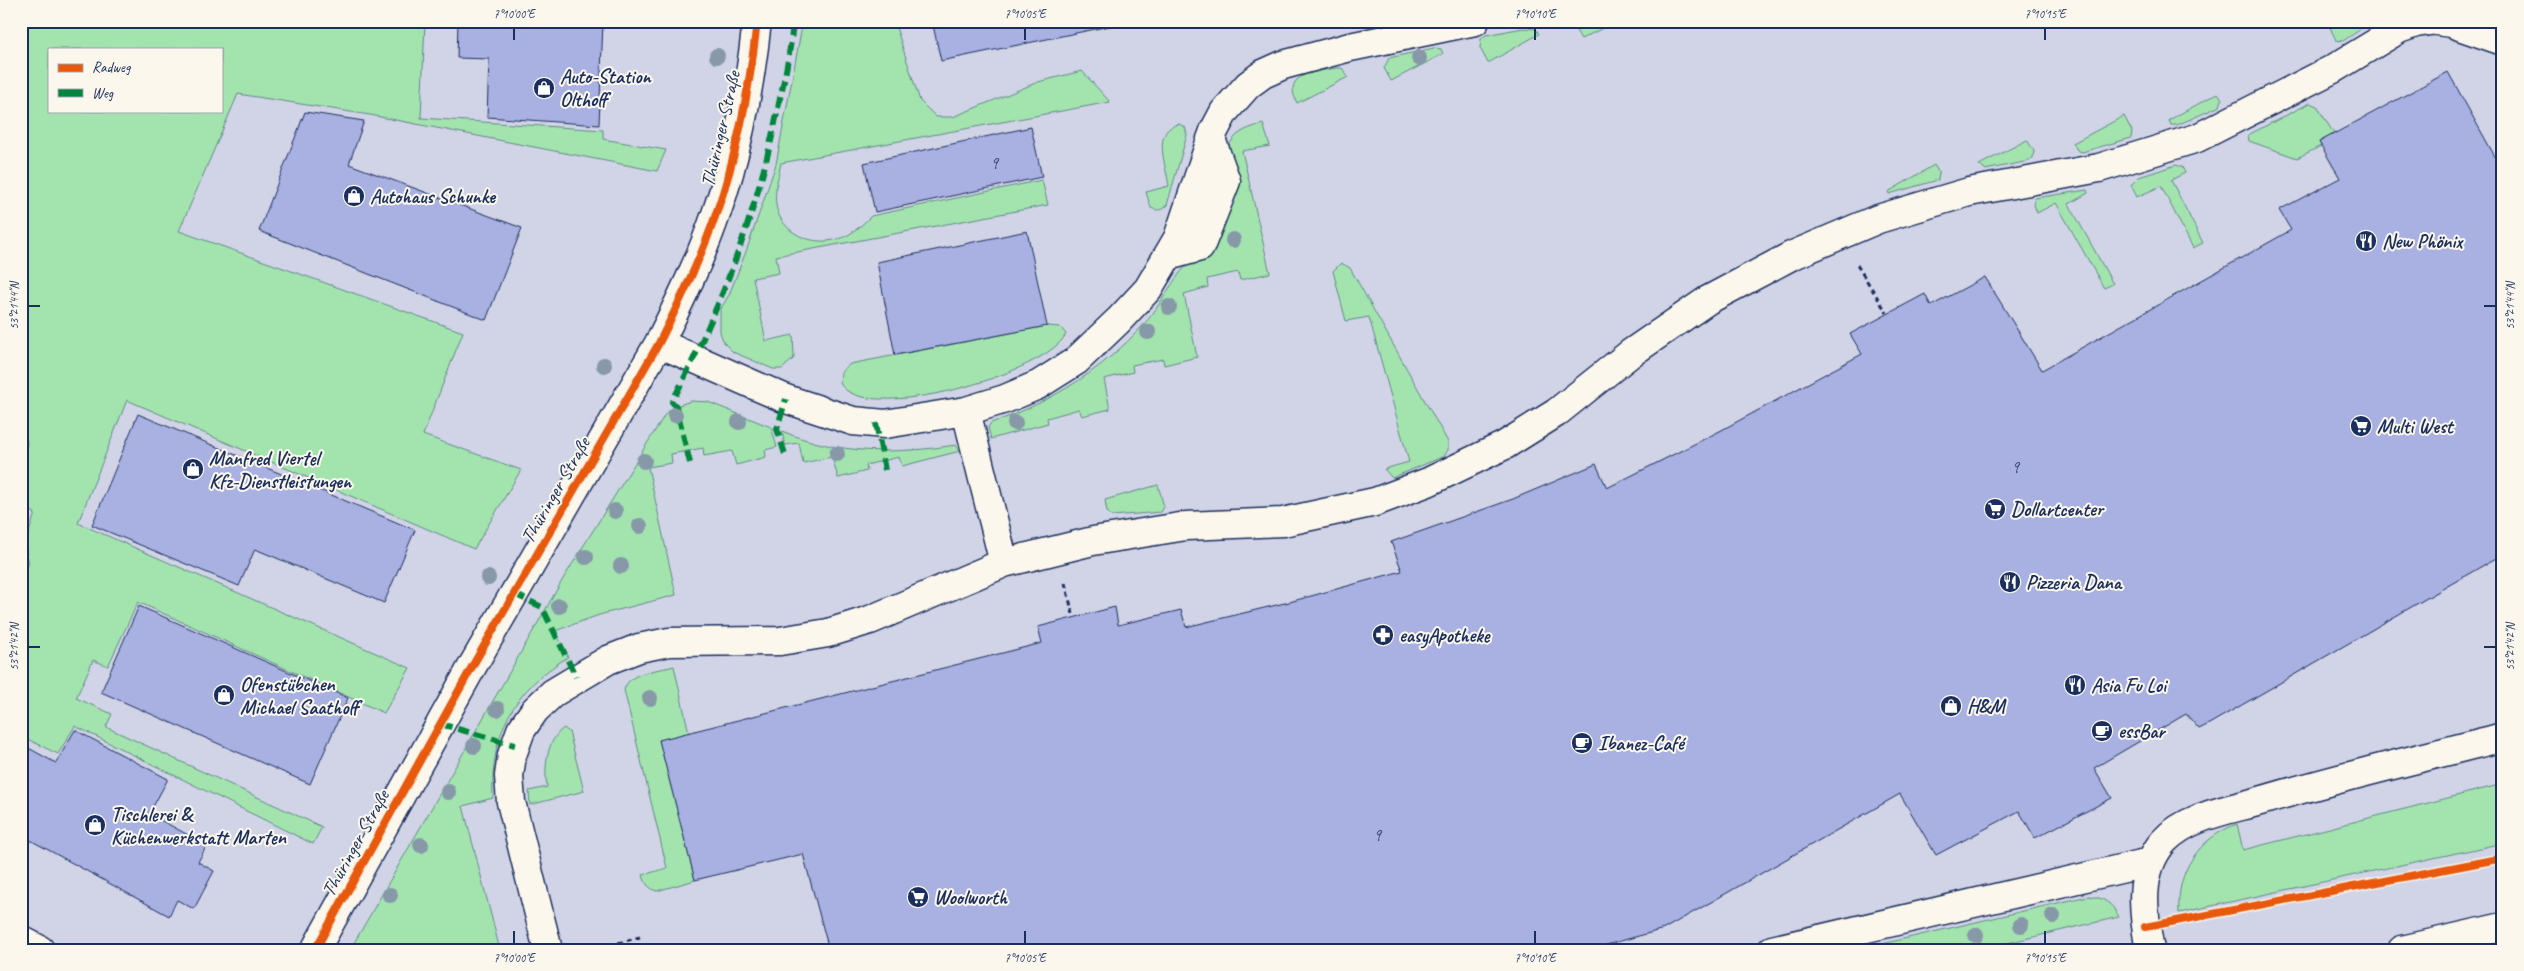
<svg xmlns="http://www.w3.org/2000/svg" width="2524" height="971" font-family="Caveat,sans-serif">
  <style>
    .built { fill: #d1d3e7; fill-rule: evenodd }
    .green { fill: #a3e4ae; stroke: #5f8a86; fill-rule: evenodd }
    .building { fill: #a8b1e1; stroke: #1b2f5e }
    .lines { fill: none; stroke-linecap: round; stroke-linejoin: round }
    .minor-casing { stroke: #1b2f5e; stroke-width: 31 }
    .path { stroke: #1b2f5e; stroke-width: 3; stroke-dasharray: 5 4; stroke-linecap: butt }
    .minor { stroke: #fbf7ec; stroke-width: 28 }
    .quiet { stroke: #00873e; stroke-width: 6; stroke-dasharray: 12 6; stroke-linecap: butt }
    .cycleway-casing { stroke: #fbf7ec; stroke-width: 11 }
    .cycleway { stroke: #e8590c; stroke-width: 8 }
    .tree { fill: #8798a8 }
    .ticks { fill: none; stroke: #1b2f5e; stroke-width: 2 }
    .labels { text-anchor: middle; stroke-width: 4; stroke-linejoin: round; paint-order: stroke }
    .number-label { font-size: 18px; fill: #3e507f }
    .poi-label { font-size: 20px; font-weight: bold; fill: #1b2f5e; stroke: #fbf7ec; text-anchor: start }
    .street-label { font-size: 20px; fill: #1b2f5e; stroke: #fbf7ec }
    .neatline { fill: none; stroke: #1b2f5e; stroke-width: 2 }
    .ticks-label { font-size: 12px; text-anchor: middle; fill: #1b2f5e }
  </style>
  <rect width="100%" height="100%" fill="#e2e2e9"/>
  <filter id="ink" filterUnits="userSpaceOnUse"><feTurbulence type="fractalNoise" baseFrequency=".02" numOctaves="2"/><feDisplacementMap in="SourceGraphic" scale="10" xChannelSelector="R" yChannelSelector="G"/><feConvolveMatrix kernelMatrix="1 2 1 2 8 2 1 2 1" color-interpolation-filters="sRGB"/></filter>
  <g filter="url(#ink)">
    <path class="built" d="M21,21h2482v929h-2482zM49,49h172v62h-172z"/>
    <path class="green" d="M21,21h404l-4,97 182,12v9l63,11 -9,21 -287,-56 -132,-21 -59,137 284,101 -40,103 98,35 -47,79 -347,-149 -49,123 332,145 -26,45 -246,-111 -30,64 -15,-6 -17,38 36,16 -6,13 216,100 -9,17 -238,-118 -17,28 -37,-18v-157l8,-16 -4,-18 10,-32 -13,-6 5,-66 -6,-3zM49,49h172v62h-172z
      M803,21h91l26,80 16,16h17l85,-35 44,-11 28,31 -329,61c-3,16 -9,34 -3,50 11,27 45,35 70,22 9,-5 16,-12 23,-19l171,-36 6,25 -272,51 3,17 -26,5 13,63 27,-6 1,23 -12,11h-9l-40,-17 -9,-9 -4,-11v-22l9,-15 18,-46 29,-85z
      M1617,21l-36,18 -7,-12 1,-6z
      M2330,21h43l-30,20 -7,-1 -8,-17z
      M1523,28l13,1 3,5 -51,29 -8,-15 1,-9 5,-4z
      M1434,48l7,1 2,5 -52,27 -7,-13 5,-10z
      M1336,68h6l6,9 -51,26c-15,-30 16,-30 39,-35z
      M2218,93l4,6 -2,7 -43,19h-6l-2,-5z
      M2310,103l7,3 17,28 -15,8 2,4 -24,12 -48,-17 -1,-6z
      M2124,116l8,15 -1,7 -49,14 -5,-2 -4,-7z
      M1179,124l6,3 2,8 -20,70c-6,6 -9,6 -16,3l-5,-16 23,-6c-3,-21 -18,-56 10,-62z
      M1263,124l7,22 -28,5 28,122 -30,7 -2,-8 -31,7 1,8 -24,7 13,63 -33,8 -1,-6 -31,6 1,7 -29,7 6,30 -28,7 -3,-7 -32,9 1,5 -57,16 -3,-12 3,-4c60,-20 119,-57 160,-107 12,-16 21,-35 35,-50 5,-6 15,-10 22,-15 4,-24 11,-91 23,-109 7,-11 20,-15 32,-18z
      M2027,140l7,11 -1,7 -4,3 -44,9 -6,-5z
      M1934,165l5,8 -1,7 -49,14 -1,-2z
      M2176,165l6,2 3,6 -14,7 32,63 -10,5 -32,-62 -24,11 -6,-12 8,-8z
      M2087,190l1,3 -19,11 44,80 -9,4 -48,-85 -19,10 -3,-8 1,-7z
      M1341,263l9,5 98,174v8l-4,6 -52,22 -8,-9 25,-7 -40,-145 -23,4 -13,-50z
      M1047,326l13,1 6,7c-19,40 -204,92 -226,49l1,-11 9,-8z
      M691,401l17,1 63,25 6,20 -12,3 1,7 -30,8 -4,-14 -28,5 -1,-8 -32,6 1,9 -24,4 28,128 -77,20 -44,16 13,26c-55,33 -78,77 -75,141l-30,8 37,144h-150l213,-371 103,-166 10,-7z
      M782,431c56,24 115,23 174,14l4,6 -58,15 -3,-9 -33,8 1,6 -29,7 -6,-21 -29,6 -4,-20 -14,2z
      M1158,485l6,22 -3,5 -49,4 -5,-4 -2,-12z
      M674,666l15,67 -30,7 36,140 -38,11c-8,-2 -12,-8 -14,-16l24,-7 -43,-178c5,-19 33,-19 50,-24z
      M564,728l5,4 15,59 -54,14 -1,-14 18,-4c-3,-18 -1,-47 17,-59z
      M2503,784v59l-324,70c-3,-42 20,-75 58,-89l6,26z
      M2088,896c15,1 24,7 31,21l-142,33h-121z"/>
    <path class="building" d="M458,21h145l-4,104 -112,-8 2,-58 -32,-1z
      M932,21h202l-193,40z
      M2448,72l55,99v383l-294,170 -10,5 -13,-15 -92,54 18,30 -77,40 -16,-27 -83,44 -36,-61 -236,135 -76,21h-759l-26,-96 -108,26 -36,-140 383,-97 -4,-16 77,-20 3,18 63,-15 5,17 107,-26 109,-30 -11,-29 122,-43 83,-35 11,24 111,-56 144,-78 -12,-20 75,-40 6,12 54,-29 57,93 249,-140 -12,-20 61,-32 -21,-36z
      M305,112l59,9 -15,43 173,64 -36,92 -227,-89z
      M1031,127l11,50 -167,35 -11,-49z
      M1027,231l20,95 -152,29 -18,-93z
      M138,414l277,116 -31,73 -129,-54 -16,37 -147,-61z
      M139,606l209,92 -38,86 -209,-92z
      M75,730l93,49 -19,35 58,31 -9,17 16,9 -20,38 -17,-9 -8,16 -148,-81v-91l35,19z"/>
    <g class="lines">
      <g class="minor-casing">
        <path id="minor" d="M2436,21l15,2 52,18
          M1168,256l32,-9 26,-66 -15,-42
          M659,343l127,56 67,22 32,3 81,-13 39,-12 33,-14 38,-24 43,-41 29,-31 30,-51 36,-107 10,-19 24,-27 15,-11 20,-9 67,-18 125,-26
          M966,411l38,152
          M21,940l19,10
          M315,950l158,-285 186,-322c21,-42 42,-85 57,-129 22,-62 34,-128 41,-193
          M548,950l-37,-148 -2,-26 3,-21 9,-25 14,-20 18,-17 55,-33 31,-12 30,-6 111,-1 48,-8 42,-13 134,-57 89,-22 93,-15 97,-4 92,-20 53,-20 77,-37 51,-32 75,-60 77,-53 83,-44 87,-37 91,-27 130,-24 98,-30 136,-69 66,-40 17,-6 14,-2
          M1772,950l378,-88
          M2150,950c-7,-36 -13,-79 14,-109 23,-25 65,-31 96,-40 80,-24 162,-43 243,-64
          M2402,950l101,-23"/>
      </g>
      <path class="path" d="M1857,265l30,48
        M1065,583l9,35
        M592,950l48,-13"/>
      <use href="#minor" class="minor"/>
      <path class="quiet" d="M876,423l9,47
        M785,454l-8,-25 9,-30
        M690,463l-14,-57 -4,-4c49,-94 87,-194 107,-299 6,-27 12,-54 14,-82
        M514,594l28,13 34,70
        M440,724l75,21"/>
      <g class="cycleway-casing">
        <path id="cycleway" d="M2145,927l358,-69
          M315,950l158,-285 186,-322c21,-42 42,-85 57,-129 22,-62 34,-128 41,-193"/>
      </g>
      <use href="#cycleway" class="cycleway"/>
    </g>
    <g class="tree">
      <circle cx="717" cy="56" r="8"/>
      <circle cx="1419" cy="58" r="8"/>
      <circle cx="1233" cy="240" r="8"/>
      <circle cx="1169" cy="307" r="8"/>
      <circle cx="1148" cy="332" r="8"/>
      <circle cx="604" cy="365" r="8"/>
      <circle cx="675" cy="415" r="8"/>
      <circle cx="739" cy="422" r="8"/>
      <circle cx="1015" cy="423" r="8"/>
      <circle cx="837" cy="454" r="8"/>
      <circle cx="644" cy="461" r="8"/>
      <circle cx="615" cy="511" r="8"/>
      <circle cx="640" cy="526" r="8"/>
      <circle cx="586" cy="557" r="8"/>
      <circle cx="621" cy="566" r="8"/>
      <circle cx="488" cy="578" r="8"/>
      <circle cx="559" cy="606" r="8"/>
      <circle cx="650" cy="698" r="8"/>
      <circle cx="497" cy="709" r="8"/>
      <circle cx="474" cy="746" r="8"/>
      <circle cx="448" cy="792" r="8"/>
      <circle cx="421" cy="845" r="8"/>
      <circle cx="390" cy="895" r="8"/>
      <circle cx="2053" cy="916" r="8"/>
      <circle cx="2021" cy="925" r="8"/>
      <circle cx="1976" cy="935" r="8"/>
    </g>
  </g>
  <path class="ticks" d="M514,28v12M1025,28v12M1535,28v12M2045,28v12M28,306h12M2484,306h12M28,647h12M2484,647h12M514,931v13M1025,931v13M1535,931v13M2045,931v13"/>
  <defs>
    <g id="shop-disc" transform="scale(1.125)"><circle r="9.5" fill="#1b2f5e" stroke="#fbf7ec"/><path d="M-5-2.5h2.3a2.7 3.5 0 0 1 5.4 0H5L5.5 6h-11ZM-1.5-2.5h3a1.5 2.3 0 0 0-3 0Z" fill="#fff"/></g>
    <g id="restaurant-disc" transform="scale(1.125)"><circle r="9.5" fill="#1b2f5e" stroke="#fbf7ec"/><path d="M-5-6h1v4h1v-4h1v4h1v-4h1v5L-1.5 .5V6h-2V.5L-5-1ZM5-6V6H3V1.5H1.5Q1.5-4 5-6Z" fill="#fff"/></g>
    <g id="supermarket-disc" transform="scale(1.125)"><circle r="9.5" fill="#1b2f5e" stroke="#fbf7ec"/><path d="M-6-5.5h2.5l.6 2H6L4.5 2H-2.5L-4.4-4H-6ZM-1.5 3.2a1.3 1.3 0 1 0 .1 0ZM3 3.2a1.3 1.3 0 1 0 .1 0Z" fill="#fff"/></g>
    <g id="pharmacy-disc" transform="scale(1.125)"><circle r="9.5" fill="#1b2f5e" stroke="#fbf7ec"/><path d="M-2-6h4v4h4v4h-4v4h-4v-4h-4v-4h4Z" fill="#fff"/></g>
    <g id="cafe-disc" transform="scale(1.125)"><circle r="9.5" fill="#1b2f5e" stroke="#fbf7ec"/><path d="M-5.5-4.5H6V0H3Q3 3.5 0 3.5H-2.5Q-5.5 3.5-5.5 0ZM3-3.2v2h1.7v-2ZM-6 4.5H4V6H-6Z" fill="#fff"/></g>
  </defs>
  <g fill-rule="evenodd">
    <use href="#shop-disc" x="544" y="88"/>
    <use href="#shop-disc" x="354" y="196"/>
    <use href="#restaurant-disc" x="2366" y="241"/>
    <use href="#supermarket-disc" x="2361" y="426"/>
    <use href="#shop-disc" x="193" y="469"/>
    <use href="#supermarket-disc" x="1995" y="509"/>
    <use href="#restaurant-disc" x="2010" y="582"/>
    <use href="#pharmacy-disc" x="1383" y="635"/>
    <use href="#restaurant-disc" x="2075" y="685"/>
    <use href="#shop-disc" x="224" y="695"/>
    <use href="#shop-disc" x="1951" y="706"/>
    <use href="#cafe-disc" x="2102" y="731"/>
    <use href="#cafe-disc" x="1582" y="743"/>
    <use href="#shop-disc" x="95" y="825"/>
    <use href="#supermarket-disc" x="918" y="897"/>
  </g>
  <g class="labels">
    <g class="number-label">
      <text x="994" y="169">9</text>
      <text x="2015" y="473">9</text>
      <text x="1377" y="841">9</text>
    </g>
    <g class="poi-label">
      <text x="560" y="83">Auto-Station<tspan x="560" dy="23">Olthoff</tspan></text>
      <text x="370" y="203">Autohaus Schunke</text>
      <text x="2382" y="248">New Phönix</text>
      <text x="2377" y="433">Multi West</text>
      <text x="209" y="465">Manfred Viertel<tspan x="209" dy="23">Kfz-Dienstleistungen</tspan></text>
      <text x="2011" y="516">Dollartcenter</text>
      <text x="2026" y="589">Pizzeria Dana</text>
      <text x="1399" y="642">easyApotheke</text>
      <text x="240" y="691">Ofenstübchen<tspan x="240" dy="23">Michael Saathoff</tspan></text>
      <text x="2091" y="692">Asia Fu Loi</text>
      <text x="1967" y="713">H&amp;M</text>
      <text x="2118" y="738">essBar</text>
      <text x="1598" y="750">Ibanez-Café</text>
      <text x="111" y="821">Tischlerei &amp;<tspan x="111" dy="23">Küchenwerkstatt Marten</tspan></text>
      <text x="934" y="904">Woolworth</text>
    </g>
    <g class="street-label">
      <text transform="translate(720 129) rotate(-77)" y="7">Thüringer Straße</text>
      <text transform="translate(555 490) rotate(-60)" y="7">Thüringer Straße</text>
      <text transform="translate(355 843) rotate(-61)" y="7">Thüringer Straße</text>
    </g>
  </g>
  <rect width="2524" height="971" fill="none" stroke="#fbf7ec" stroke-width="55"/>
  <rect x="48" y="48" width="175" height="65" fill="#fbf7ec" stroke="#a1a7b3"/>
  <rect x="58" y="64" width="25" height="8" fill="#e8590c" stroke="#a1a7b3"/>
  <text x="92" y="72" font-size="15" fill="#1b2f5e">Radweg</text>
  <rect x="58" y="89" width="25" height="8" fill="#00873e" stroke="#a1a7b3"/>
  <text x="92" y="98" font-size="15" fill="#1b2f5e">Weg</text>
  <rect x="28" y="28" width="2468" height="916" class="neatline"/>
  <g class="ticks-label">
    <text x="514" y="18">7°10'00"E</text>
    <text x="1025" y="18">7°10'05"E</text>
    <text x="1535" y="18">7°10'10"E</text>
    <text x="2045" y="18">7°10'15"E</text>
    <text transform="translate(14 306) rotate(-90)" y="4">53°21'44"N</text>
    <text transform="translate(2510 306) rotate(-90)" y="4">53°21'44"N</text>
    <text transform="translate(14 647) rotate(-90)" y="4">53°21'42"N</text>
    <text transform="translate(2510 647) rotate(-90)" y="4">53°21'42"N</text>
    <text x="514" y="962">7°10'00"E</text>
    <text x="1025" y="962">7°10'05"E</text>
    <text x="1535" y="962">7°10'10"E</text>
    <text x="2045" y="962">7°10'15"E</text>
  </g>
</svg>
